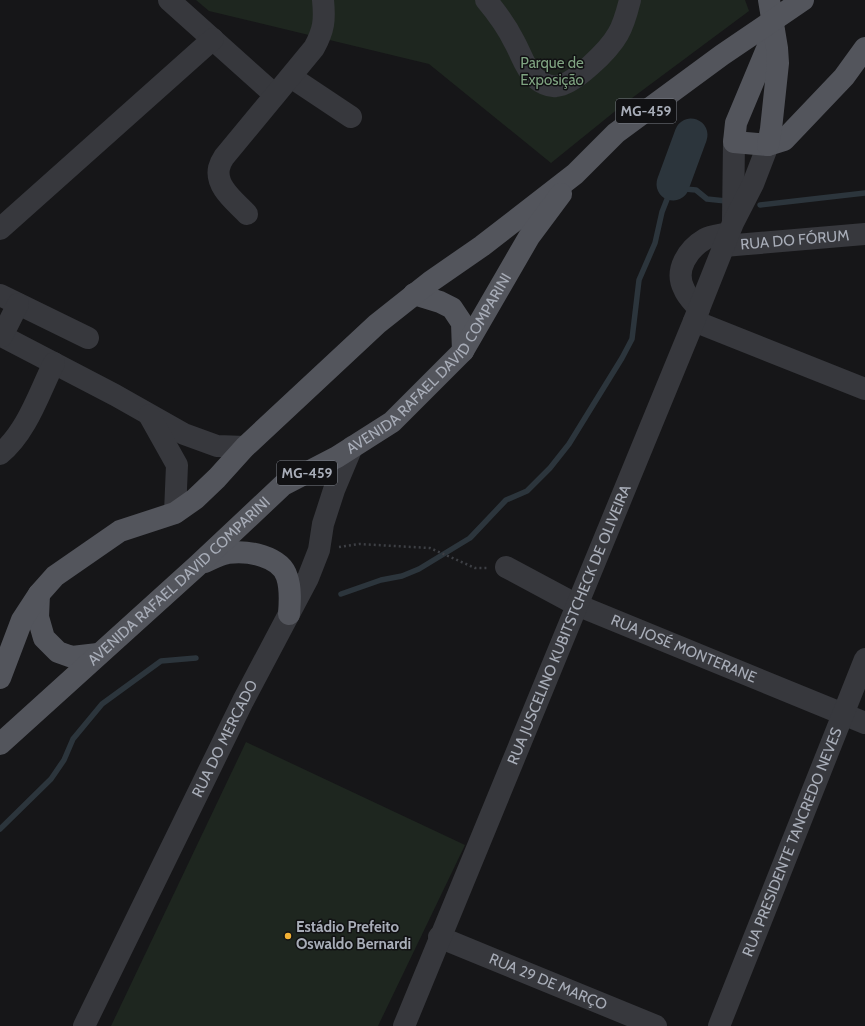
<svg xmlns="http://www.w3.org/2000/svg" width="865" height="1026" font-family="Cabin,sans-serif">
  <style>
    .green { fill: #1e261f }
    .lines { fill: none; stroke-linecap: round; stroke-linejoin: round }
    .stream { stroke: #2c353c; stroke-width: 5.5 }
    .river { stroke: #2c353c; stroke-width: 33 }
    .path { stroke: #3d3f44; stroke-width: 2.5; stroke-dasharray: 2 3; stroke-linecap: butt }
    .minor { stroke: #37383d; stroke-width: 22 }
    .major { stroke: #53555c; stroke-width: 22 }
    .poi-dot { fill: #f2b134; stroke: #111113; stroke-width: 1.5 }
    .labels { text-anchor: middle; stroke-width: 3; stroke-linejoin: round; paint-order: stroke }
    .shield { fill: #111113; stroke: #7b7e86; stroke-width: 1 }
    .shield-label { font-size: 14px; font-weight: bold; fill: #a8adb8 }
    .park-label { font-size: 15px; fill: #7fa381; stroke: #111113 }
    .street-label { font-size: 15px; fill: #a8adb8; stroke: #111113 }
    .poi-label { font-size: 15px; font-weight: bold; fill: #a8adb8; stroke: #111113; text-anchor: start }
  </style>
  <rect width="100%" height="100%" fill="#161618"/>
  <path class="green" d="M196,0h549l4,11 -125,93 -73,59 -122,-99 -220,-53z
    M246,742l219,103 -87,181h-267z"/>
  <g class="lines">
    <path class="stream" d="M760,205l105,-12
      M341,594l40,-14 21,-4 17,-7 51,-31 36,-38 21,-9 23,-23 19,-24 53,-86 10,-19 7,-59 16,-37 7,-31 11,-28 12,5 11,1 11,9 19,2
      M0,829l51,-50 13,-19 9,-21 29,-35 59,-43 35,-3"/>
    <path class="river" d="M673,184l18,-49"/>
    <path class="path" d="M339,547l20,-3 71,4 45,20h12"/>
    <g class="minor">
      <path d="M169,0l106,95"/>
      <path d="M486,0c11,13 21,27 29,43 6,11 10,25 19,34 6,5 14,10 22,9 18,-1 53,-36 62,-52 6,-10 9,-22 12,-34"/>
      <path d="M291,77l60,40"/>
      <path d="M247,214c-11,-12 -32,-27 -28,-46 1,-4 3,-8 5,-11l90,-109c10,-18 11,-28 9,-48"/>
      <path d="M733,220l1,-78"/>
      <path d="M0,229l213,-190"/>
      <path id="s1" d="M724,246l141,-12"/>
      <path d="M0,295l88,43"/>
      <path d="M699,309c-5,-6 -12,-12 -15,-20 -10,-19 4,-40 21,-50 7,-4 16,-4 24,-6"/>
      <path d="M694,321l171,68"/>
      <path d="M0,335l115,60 69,39 33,12 28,1"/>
      <path d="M2,336l16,-32"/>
      <path d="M149,415l28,50 -2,48"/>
      <path d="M0,454c27,-22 39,-61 54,-91"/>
      <path id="s2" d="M506,567l71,38 288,118"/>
      <path id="s3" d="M439,937l217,89"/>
      <path id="s4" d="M84,1026l159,-325 65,-123 11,-28 4,-26 11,-34 18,-43"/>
      <path id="s5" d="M404,1026l290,-705 39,-98 20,-39 15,-39"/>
      <path id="s6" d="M719,1026l146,-367"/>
    </g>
    <g class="major">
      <path d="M774,32l-38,91 -2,19 34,3 16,-5 60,-63 21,-29"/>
      <path d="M768,145l3,-16 7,-66 -1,-15 -8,-48"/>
      <path d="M414,294l26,8 12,6 10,15 1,28"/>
      <path d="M205,562c7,-3 15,-8 23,-9 19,-3 53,3 59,24 4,12 3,25 2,37"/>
      <path d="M39,594l-1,23 6,21 14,14 14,5 26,-3"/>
      <path d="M0,678l22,-58 17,-26 16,-18 65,-45 55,-18 20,-14 22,-21 28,-31 132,-123 53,-42 52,-36 93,-72 41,-41 106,-78 81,-55"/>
      <path id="s7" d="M0,744l198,-179 85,-80 54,-28 55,-35 71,-71 66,-114 32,-43"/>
    </g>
  </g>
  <circle class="poi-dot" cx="288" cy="936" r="4"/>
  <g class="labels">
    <g class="shield">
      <rect x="616" y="99" width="60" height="24" rx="3"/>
      <rect x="277" y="461" width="60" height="24" rx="3"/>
    </g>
    <g class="shield-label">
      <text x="646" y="116">MG-459</text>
      <text x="307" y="478">MG-459</text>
    </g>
    <g class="park-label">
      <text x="552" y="68">Parque de<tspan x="552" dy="17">Exposição</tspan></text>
    </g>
    <g class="street-label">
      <text dy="5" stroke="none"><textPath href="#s1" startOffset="71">RUA DO FÓRUM</textPath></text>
      <text dy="5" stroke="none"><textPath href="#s7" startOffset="578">AVENIDA RAFAEL DAVID COMPARINI</textPath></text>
      <text dy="5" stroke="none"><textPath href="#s7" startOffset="242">AVENIDA RAFAEL DAVID COMPARINI</textPath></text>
      <text dy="5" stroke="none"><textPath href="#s5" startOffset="434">RUA JUSCELINO KUBITSTCHECK DE OLIVEIRA</textPath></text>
      <text dy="5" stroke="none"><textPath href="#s2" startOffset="196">RUA JOSÉ MONTERANE</textPath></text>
      <text dy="5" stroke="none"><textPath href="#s4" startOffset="320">RUA DO MERCADO</textPath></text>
      <text dy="5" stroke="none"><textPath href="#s6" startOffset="198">RUA PRESIDENTE TANCREDO NEVES</textPath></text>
      <text dy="5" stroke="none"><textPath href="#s3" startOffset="118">RUA 29 DE MARÇO</textPath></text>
    </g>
    <g class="poi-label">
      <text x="296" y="932">Estádio Prefeito<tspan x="296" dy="17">Oswaldo Bernardi</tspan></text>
    </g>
  </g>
</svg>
